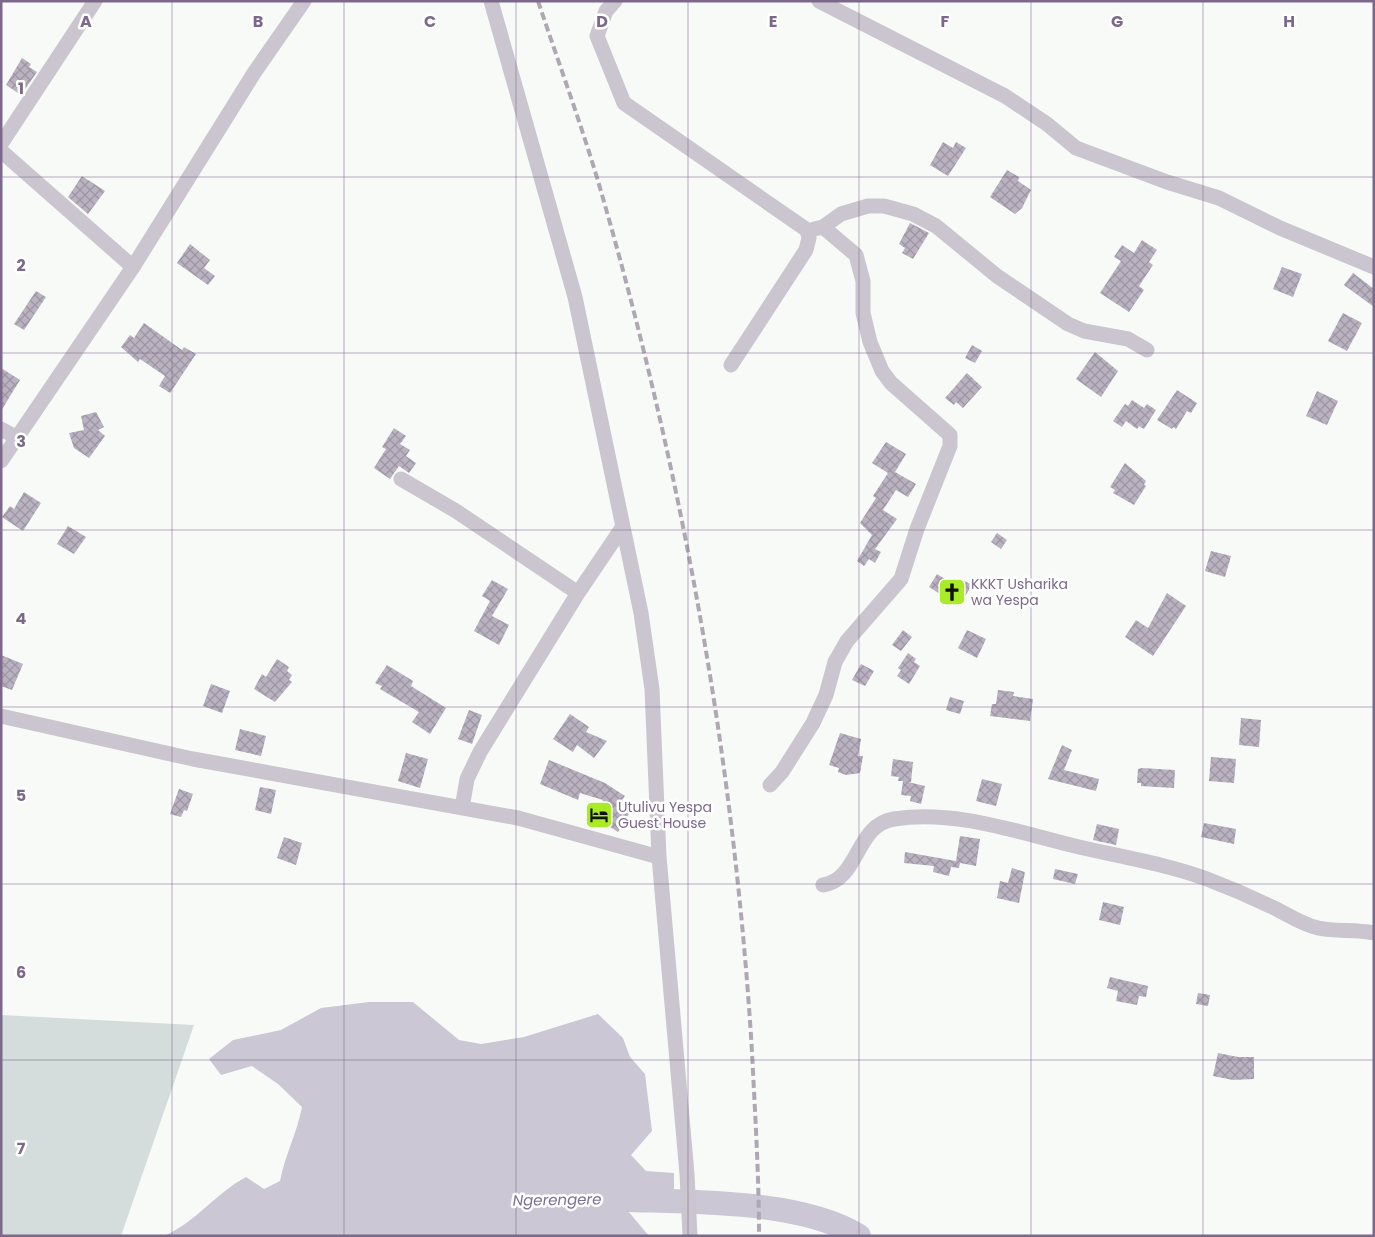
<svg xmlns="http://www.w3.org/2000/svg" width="1375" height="1237" font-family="Poppins,sans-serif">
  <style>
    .grass { fill: #d4dddb }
    .water { fill: #ccc7d4 }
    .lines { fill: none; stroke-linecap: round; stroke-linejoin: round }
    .river { stroke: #ccc7d4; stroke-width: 24 }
    .building { fill: url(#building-cross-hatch) }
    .minor { stroke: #cac5ce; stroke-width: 15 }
    .rail { stroke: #afa8b4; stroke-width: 4; stroke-dasharray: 8 4; stroke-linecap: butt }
    .grid { fill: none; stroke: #7b688a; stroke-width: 1; stroke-opacity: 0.55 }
    .labels { text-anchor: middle; stroke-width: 5; stroke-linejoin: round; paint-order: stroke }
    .poi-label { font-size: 14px; fill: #7b688a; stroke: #fff; text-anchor: start }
    .water-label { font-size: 15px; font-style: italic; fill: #7c6f93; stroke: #fff }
    .grid-label { font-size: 16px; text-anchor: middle; font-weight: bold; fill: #7b688a; stroke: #fff; stroke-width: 5; stroke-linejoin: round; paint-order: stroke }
  </style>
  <defs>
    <pattern id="building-cross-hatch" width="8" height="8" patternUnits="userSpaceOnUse" patternTransform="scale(1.25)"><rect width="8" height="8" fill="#bab2c0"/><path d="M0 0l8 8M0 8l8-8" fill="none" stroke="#9c95a2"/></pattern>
  </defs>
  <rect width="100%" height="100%" fill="#f8faf8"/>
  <path class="grass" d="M1,1015l193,10 -73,211h-120z"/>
  <path class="water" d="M369,1002h44l46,38 22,4 43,-7 74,-23 25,24 7,19 15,17 7,57 -21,24 15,16 28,2v27l-35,-3 -11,14 21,25h-485c32,-14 52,-43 82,-59l18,12 16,-8c5,-26 17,-48 22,-74l-24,-23 -26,-18 -31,9 -12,-16 24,-19 48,-10 40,-22z"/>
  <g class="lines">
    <path class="river" d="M604,1199c73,4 193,-2 255,37"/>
  </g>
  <path class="building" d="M22,58l9,6 -2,3 8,5 -16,23 -15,-10z
    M943,142l10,6 3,-6 10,6 -18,28 -18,-11z
    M1007,170l12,7 -1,4 13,9 -9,18 -7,6 -25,-17z
    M82,176l23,15 -17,23 -20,-17z
    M910,223l19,10 -16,26 -11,-6 3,-5 -6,-4z
    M1142,240l15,10 -8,12 4,3 -14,21 5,4 -15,22 -29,-19 21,-32 -7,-4 8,-12 12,8z
    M190,244l20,16 -6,8 11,8 -7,9 -31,-22z
    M1282,267l20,7 -9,23 -20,-8z
    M1353,273l21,16v18l-30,-22z
    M36,291l10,6 -22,33 -10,-6z
    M1343,313l19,10 -15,28 -19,-10z
    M144,323l38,27 2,-3 12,7 -26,39 -11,-7 6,-10 -25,-17 -2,3 -17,-15 9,-12 4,3z
    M972,345l10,6 -7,12 -10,-5z
    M1095,352l23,19 -17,26 -25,-18z
    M1,368l19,12 -19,31z
    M967,373l15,14 -19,21 -7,-6 -2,3 -9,-7z
    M1177,390l20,13 -6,10 -4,-2 -11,18 -3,-2 -1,2 -15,-9z
    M1317,391l21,10 -11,24 -21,-9z
    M1132,400l12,8 3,-4 9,6 -12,19 -5,-3 -2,3 -11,-8 -4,6 -9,-6 12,-17 3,2z
    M96,412l8,15 -6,3 7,6 -16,22 -15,-10 -5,-15 15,-3 -3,-14z
    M394,428l12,8 -6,8 10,6 -4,6 10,7 -7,10 -10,-7 -9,13 -16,-11 12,-19 -4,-2z
    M886,442l20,12 -11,18 21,12 -8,13 -12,-7 -13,20 14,9 -22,30 6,3 -6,11 -6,-4 -5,7 -7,-5 15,-26 -12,-12 16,-25 -3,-2 15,-23 -16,-10z
    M1125,463l21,18 -2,4 2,1 -12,19 -21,-12 2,-3 -5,-3z
    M24,492l17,11 -18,28 -21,-14 8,-11 4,3z
    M68,526l18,11 -12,17 -17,-10z
    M997,533l10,7 -6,9 -10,-7z
    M1211,551l20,5 -6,21 -20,-6z
    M937,574l21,13 5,-7 9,5 -13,21 -30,-19z
    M492,580l16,9 -16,27 17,9 -10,20 -25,-14 16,-30 -8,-5z
    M1167,593l19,13 -33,50 -28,-19 11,-17 12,8z
    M903,630l9,7 -11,14 -9,-6z
    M967,630l19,9 -9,19 -19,-10z
    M908,653l8,6 -2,3 6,4 -11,18 -12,-8 4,-6 -3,-2z
    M1,655l22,9 -11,26 -11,-4z
    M277,659l12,8 -2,4 5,4 -3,5 3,2 -17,20 -21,-13 8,-15 4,3z
    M861,664l13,7 -9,15 -13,-6z
    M387,665l26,16 -2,5 35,22 -16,26 -18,-12 7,-10 -39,-23 2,-3 -7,-3z
    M211,684l19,7 -8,22 -19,-7z
    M998,690l16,2 -1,4 20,3 -3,22 -40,-5 2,-12h4z
    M950,697l14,4 -4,13 -14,-4z
    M469,710l13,5 -10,29 -14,-5z
    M570,714l19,13 -3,5 21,9 -13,17 -17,-13 -4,7 -20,-13z
    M1241,718l20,2 -2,27 -20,-2z
    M240,729l26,7 -5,20 -26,-6z
    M840,733l21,6 -3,17h5l-3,17 -14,2 -8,-3 1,-4 -10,-3z
    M1062,745l10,5 -8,20 35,9 -3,12 -48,-12z
    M406,753l22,6 -8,29 -22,-7z
    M1211,757l25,2 -2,24 -25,-2z
    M893,759l20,3 -2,20h-3l17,4 -4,18 -11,-3 1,-5 -10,-1 2,-14h-5l1,-4 -8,-1z
    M549,760l56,23 20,13 -3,4 11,7 -15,25 -25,-16 10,-16 -23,-7 -2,7 -38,-16z
    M1142,768l33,2 -1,18 -33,-2v-3h-4l1,-14z
    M982,779l20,5 -6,22 -20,-5z
    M260,787l16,3 -5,24 -16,-4z
    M179,789l14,5 -6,17 -3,-1 -3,7 -11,-3z
    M1204,823l32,6 -2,15 -33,-7z
    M1097,824l22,5 -3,16 -23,-5z
    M960,836l20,3 -4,27 -16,-3 -1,5 -8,-1 -2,9 -16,-4 1,-6 -30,-3 1,-11 51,9z
    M284,837l18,6 -6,22 -19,-7z
    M1012,868l13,4 -6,31 -22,-5 3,-17 8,2z
    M1055,869l23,5 -3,10 -22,-5z
    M1103,902l21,5 -4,18 -21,-5z
    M1110,977l38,9 -2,11 -7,-1 -2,9 -21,-4 2,-10 -11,-3z
    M1198,993l12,2 -2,11 -12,-2z
    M1218,1053l20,4h16v22l-21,1 -20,-4z"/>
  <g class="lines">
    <path class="minor" d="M491,1l84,296 66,316 11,76 7,168 28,317 3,62
      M615,1l-9,10 -9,25 27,67 183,127 2,8 -3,12 -75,115
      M819,1l186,95 42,28 29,24 91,34 52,16 61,30 94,39
      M1,144l94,-143
      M1,151l132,116
      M814,229l9,-2 18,-13 27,-8h16l29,8 23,12 61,50 71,48 16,7 44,8 19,11
      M1,429l15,8
      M1,461l132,-194 121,-194 50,-72
      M401,479l55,32 122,82
      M1,716l192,43 325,59 141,39
      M770,785l12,-13 31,-49 13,-28 9,-33 12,-21 54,-62 16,-50 33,-83v-11l-59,-52 -9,-12 -12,-29 -7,-29v-32l-7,-26 -33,-28
      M462,808l5,-29 13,-27 98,-159 44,-65
      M823,885c37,-6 32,-60 71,-66 62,-10 125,14 185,28 43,10 87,17 128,32 21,8 42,17 63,27 16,7 30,18 48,22 18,4 37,1 56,5"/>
    <path class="rail" d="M538,1c20,60 42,120 60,180 83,285 136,576 154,871 3,61 7,123 7,184"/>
  </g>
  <path class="grid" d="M172,1v1235M344,1v1235M516,1v1235M688,1v1235M859,1v1235M1031,1v1235M1203,1v1235M1,177h1373M1,353h1373M1,530h1373M1,707h1373M1,884h1373M1,1060h1373"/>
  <defs>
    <g id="church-square" transform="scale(1.4375)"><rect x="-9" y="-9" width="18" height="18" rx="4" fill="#a9eb27" stroke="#fff"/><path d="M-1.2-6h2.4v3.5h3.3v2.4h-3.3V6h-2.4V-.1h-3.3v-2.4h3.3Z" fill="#111"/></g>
    <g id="hotel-square" transform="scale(1.4375)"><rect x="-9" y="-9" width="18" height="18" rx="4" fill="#a9eb27" stroke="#fff"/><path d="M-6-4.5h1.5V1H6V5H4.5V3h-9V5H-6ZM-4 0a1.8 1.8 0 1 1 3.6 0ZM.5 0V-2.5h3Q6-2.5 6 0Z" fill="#111"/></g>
  </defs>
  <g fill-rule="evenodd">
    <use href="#church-square" x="952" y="592"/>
    <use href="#hotel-square" x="599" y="815"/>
  </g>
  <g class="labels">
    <g class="poi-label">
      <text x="971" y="589">KKKT Usharika<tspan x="971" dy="16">wa Yespa</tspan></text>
      <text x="618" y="812">Utulivu Yespa<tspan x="618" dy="16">Guest House</tspan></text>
    </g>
    <g class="water-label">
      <text transform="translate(557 1200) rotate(-1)" y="5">Ngerengere</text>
    </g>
  </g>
  <g class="grid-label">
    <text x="86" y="27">A</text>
    <text x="258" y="27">B</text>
    <text x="430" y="27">C</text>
    <text x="602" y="27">D</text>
    <text x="773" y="27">E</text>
    <text x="945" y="27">F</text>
    <text x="1117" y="27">G</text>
    <text x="1289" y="27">H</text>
    <text x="21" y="94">1</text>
    <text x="21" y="271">2</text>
    <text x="21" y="447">3</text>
    <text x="21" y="624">4</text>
    <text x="21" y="801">5</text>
    <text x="21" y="978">6</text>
    <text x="21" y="1154">7</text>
  </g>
  <rect width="1375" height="1237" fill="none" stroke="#7b688a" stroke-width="5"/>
</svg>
